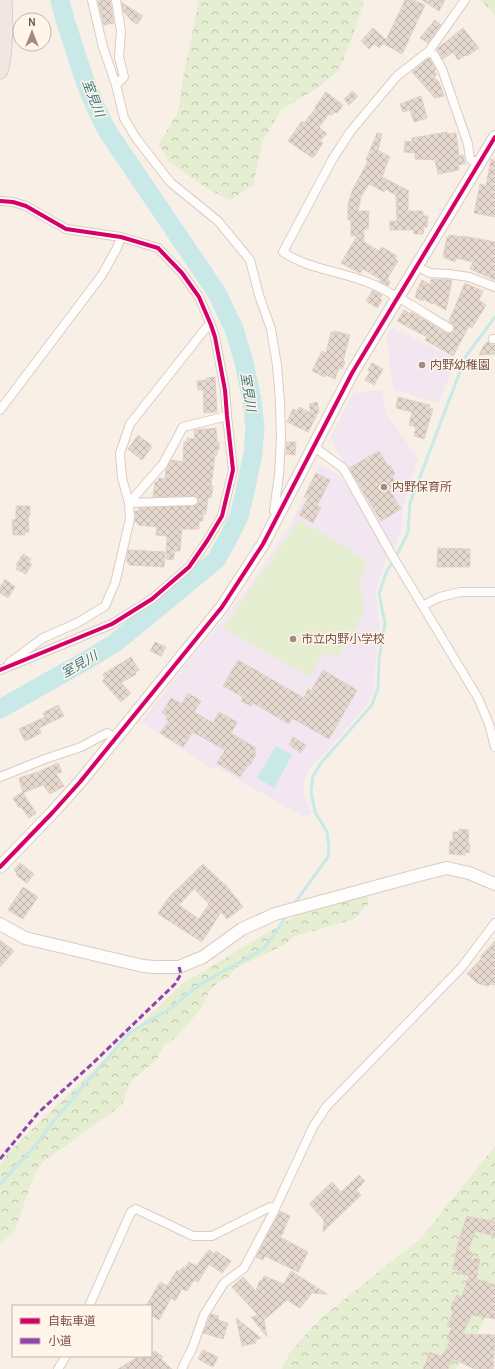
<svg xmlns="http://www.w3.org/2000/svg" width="495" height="1369" font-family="Karla,'Noto Sans JP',sans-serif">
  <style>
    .education { fill: #f2e6f1 }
    .grass { fill: url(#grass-tufts) }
    .forest { fill: url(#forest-crowns) }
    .garden { fill: #e5eed1 }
    .water { fill: #c8e9e8 }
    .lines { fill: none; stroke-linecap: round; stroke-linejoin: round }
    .stream { stroke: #c8e9e8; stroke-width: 3 }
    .river { stroke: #c8e9e8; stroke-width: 19 }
    .building { fill: url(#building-cross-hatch); stroke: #e1d2c9; fill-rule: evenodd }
    .street-casing { stroke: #d9cdc5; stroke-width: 10 }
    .secondary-casing { stroke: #d9ccc4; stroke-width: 14 }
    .highway-casing { stroke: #dacdc7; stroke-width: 17 }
    .street { stroke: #fefdfb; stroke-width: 8 }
    .secondary { stroke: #fefdfb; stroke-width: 12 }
    .highway { stroke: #f2e6e3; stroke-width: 15 }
    .quiet { stroke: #8e44ad; stroke-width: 3; stroke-dasharray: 6 3; stroke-linecap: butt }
    .cycleway-casing { stroke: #fff5ea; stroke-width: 6 }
    .cycleway { stroke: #d6006c; stroke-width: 4 }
    .poi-dot { fill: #a58a7e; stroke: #fff5ea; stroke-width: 1.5 }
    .labels { text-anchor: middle; stroke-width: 3; stroke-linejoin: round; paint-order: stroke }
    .poi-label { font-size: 12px; fill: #785346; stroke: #fff5ea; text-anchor: start }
    .water-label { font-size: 13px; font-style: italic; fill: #38797e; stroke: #fff5ea }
  </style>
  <defs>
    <pattern id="grass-tufts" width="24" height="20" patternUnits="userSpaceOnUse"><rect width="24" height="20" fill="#e5eed1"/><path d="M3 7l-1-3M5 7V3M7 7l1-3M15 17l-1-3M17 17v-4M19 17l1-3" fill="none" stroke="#bec3ab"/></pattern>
    <pattern id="forest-crowns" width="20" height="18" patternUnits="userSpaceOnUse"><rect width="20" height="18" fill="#e5eed1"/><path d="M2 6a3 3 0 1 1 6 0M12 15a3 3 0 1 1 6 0" fill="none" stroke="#bec3ab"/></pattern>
    <pattern id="building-cross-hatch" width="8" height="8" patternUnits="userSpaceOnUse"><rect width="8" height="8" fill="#e5d8cf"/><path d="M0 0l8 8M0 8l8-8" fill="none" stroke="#beb2aa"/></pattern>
  </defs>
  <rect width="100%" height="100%" fill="#f8f0e7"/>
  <path class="education" d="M392,327l64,32 -17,44 -44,-13 -5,-20 -3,-34z
    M382,390l4,23 32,46 -15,47 -1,22 -8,21 -64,-111 23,-45z
    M319,465l18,8 17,22 34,58 -13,39 5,33 -6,55 1,7 -7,16 -39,46 -19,18 -6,15v13l8,18 -8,4 -88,-50 -2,3 -73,-48 51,-65 32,-38 29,-38 38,-58z"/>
  <path class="grass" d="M480,0h15v15z"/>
  <path class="forest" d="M199,0h165l-11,36 -14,34 -20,17 -38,23 -18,30 -10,45 -23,15 -22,-11 -40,-28 -9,-17 19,-32 5,-34z
    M364,894l4,4 1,5 -15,16 -61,18 -7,7 -50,24 -10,11 -6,2 -10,9 -10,20 -24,27 -13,9 -6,13 -27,23 -8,23 -79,57 -8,11 -21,59 -14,12v-80l10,-13 172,-167 120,-72z
    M495,1146v157l-39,66h-174l8,-17 30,-33 101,-81z"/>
  <path class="garden" d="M299,520l43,24 24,17 -6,22 4,30 -26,45 -13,-6 -16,25 -86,-49z"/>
  <path class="water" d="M276,746l16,9 -18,33 -17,-10z"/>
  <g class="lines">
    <path class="stream" d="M294,904l34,-47 1,-10 -2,-15 -12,-20 -4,-21 2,-15 8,-13 51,-58 6,-17 1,-28 6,-37 -6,-29 4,-12 4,-11 12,-20 9,-19 2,-29 56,-147 29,-39
      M0,1184l36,-39 20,-27 73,-85 42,-25 28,-23 64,-36c9,-10 16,-22 24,-34"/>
    <path class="river" d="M0,709l87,-49 28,-17 101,-83 13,-23 10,-21 6,-24 8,-39 2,-25 -3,-28 -8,-38 -10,-33 -17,-36 -109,-161c-15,-27 -25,-55 -34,-85 -5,-15 -11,-31 -14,-47"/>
  </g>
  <path class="building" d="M102,0h8l4,23 -10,2 -6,-24z
    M405,0h8l12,5 -23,49 -18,-10 1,-2 -6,6 -5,-4 -5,5 -8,-8 12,-13 13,12z
    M422,0h23l-6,11z
    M122,3l21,13 -6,8 -5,-3 -9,-10z
    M435,20l6,5 -13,18 -8,-5z
    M463,28l16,20 -12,8 -1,-1 -8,5 -5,-8 -10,7 -6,-10z
    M429,58l7,12 -2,1 3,3 -3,3 5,5 5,14 -9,2 -23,-26z
    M352,91l6,5 -9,9 -5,-6z
    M326,92l17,13 -6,8 -2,-1 -3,3 -3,-1 -10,13 8,7 -7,7 3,2 -10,15 -25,-17 14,-20 2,2 12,-15 -1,-1z
    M421,96l6,22 -13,4 -4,-12 -7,2 -3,-8z
    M447,132v2l9,-1 3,23 4,-1 2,9 -7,1 1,5 -21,4 -3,-14 -20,-1v-6l-11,-1 1,-11 7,1v-4z
    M377,133l5,1 -4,16 12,7 -6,13h1l-3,7 27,14 -1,3v17h15v5h5l-1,11h-3l-1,7h-9v-4h-24v-9h7l-1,-26 -11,-6 -1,3 -15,-8 -8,13 -3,14h11l-1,18h-4v13l15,9 3,-4 15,9 -2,3 3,2 -11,18 3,2 -2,5 -9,-5 1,-2 -17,-10 -3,4 -19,-10 16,-27h-6v-16h-3v-15l4,-14 16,-30 -2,-1z
    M491,159l4,1v57l-21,-4 6,-29 6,2z
    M449,235l14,2v-1l32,6v38l-25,-11 3,-7 -17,-4 -1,4 -12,-5 4,-20 2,1z
    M431,279l21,1 -6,30 -13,-7 -1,1 -8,-5 -1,2 -8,-4 2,-4 -1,-1 6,-12 8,5z
    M465,283l18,8 -4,9 7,5 -14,23 -3,-2 -16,30 -28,-16 2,-3 -30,-16 7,-11 7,4 1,-2 34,21h6l2,-3v-4l-5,-5z
    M373,290l9,5 -2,4 2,1 -5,8 -11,-7z
    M334,331l16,4 -7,26 2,1 -3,7 -3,-1 -4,11 -9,-4 -1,2 -13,-6 10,-20 4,2 5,-21 3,1z
    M487,342l8,2v10l-16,1 5,-10h2z
    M372,363l11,6 -9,16 -9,-5 5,-8 -2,-2z
    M215,377l2,35 -13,1 -1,-23h-5l-1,-9 9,-1v-2z
    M398,397l32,8 -1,3 4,1 -9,30 -10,-3 2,-9 -7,-2 3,-13 -16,-4z
    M317,402l2,9 -11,21 -21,-10 6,-13 4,2 2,-4 12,6 -2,-9z
    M216,428l1,14h2v8h-2v5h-2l-4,31h2l-2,12 -3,-1 -2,17h-3v7h-4v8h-17l-2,22h-5l-2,9 -7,-1 1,-23 -11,-1 1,-8 -19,-2v-2l-3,-1v-11h4v-3l57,-3 2,-2v-5l-5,-2 -40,1 2,-15h3l1,-4 6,1 1,-10 5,-9 12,2 1,-20h3v-4l8,1 -1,-9z
    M138,435l13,10v3l-9,12 -14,-11z
    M287,442h9l-1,13 -9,-1z
    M379,451l9,15 2,-1 5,9 -3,2 5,9 -8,4 12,20 -20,12 -32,-53z
    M316,473l14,7 -13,26 4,1 -8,16 -14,-8 9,-17 -4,-1z
    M16,506h14v10h-2l1,16h-4v3h-12l-1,-15 4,-1z
    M438,548l32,1v18h-33z
    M128,550l37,2 -1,15 -35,-2v-2l-2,-1z
    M23,554l8,5 -2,3 3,2 -6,10 -10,-5 2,-3 -2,-1z
    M5,579l10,8 -7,11 -8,-5v-6z
    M155,642l11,5 -5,9 -11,-5z
    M131,657l8,13 -4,2 1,2 -15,9 10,10 -10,9 -19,-21 3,-2 -2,-5z
    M238,660l66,38 4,-9 3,2 12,-21 34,20 -28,49 -37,-21 -3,6 -36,-21 -2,3 -10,-5 2,-4 -20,-11z
    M188,693l13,8 -7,11 19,11 6,-11 18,10 -6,11 25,15 -2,4 2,2 -6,11 -1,-1 -9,13 -23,-14 8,-13 -32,-18 -10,15 -23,-14 9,-12 -3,-2 2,-3 -6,-3 9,-15 11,6z
    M58,705l6,11 -25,12 2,5 -16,8 -6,-12 26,-12 -2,-4z
    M293,737l13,8 -5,8 -12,-8z
    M58,763l4,9 -6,2 8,12 -14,8 -7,-9 -20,8 13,20 -7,5 -8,-11 -2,1 -6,-10 10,-6 -4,-14 19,-6z
    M459,829l10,1 -1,14h2l-1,9 -4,-1v3l-16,-1 1,-13 3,1v-10h6z
    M20,863l14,11 -7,9 -11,-8 1,-2 -3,-3z
    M203,864l21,20h1l18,23 -16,12 -6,-7 -19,30 -44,-28 10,-16zM194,889l15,15 -10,15 -20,-14z
    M23,887l15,10 -15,22 -15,-9z
    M0,940l14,11 -14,16z
    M495,941v44l-5,-1 -2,2 -11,-3 -10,-9 15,-16 -2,-1z
    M359,1175l6,6 -9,9 5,5 -38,37 1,-14v2l-15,-16 23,-22 9,10z
    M280,1211l10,5 -7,16h1l-4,5 28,15 -10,20 -33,-16 -2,4 -7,-3z
    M467,1216l11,3 1,-1 16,4v14l-20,-5 -7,20 4,1 -1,8 2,1 1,-3 6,1 -4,20 19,6v34l-23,-4 -10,19 33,1 -2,34h-19l-20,-10 -2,3 -1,-1 -3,8h-25l7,-17 12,5 8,-16 -3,-2 5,-11 -5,-2 7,-15 -3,-2v-3l6,-11 5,2 7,-21 -11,-3v-3l-5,-1 5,-26z
    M209,1250l5,4 2,-3 15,10 -9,12 -13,-9 -11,18 -4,-2 -7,11 -5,-2 -7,12 -4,-3 -12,22 -8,-5v-9h-5l14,-24 7,4 10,-16 2,2 4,-5 2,1 4,-6 7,4z
    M291,1271l36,23 -15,-1 -12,15 -13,-8 -23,20 3,17 -16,-20 7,-2 -26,-28 11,-10 13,14 4,-11 2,1 2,-5 20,8z
    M211,1314l8,2 -1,4 10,3 -5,16 -20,-6z
    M236,1318l25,20 -5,2v3l-14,3z
    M203,1350l15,7 -5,10 -15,-8z
    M155,1351l8,6 -2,2 11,10h-54l20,-12 2,2 6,-3h5v-3z"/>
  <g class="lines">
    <g class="street-casing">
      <path id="street" d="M92,0l11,47 13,38 8,33 12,20 34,44 48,39 32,39 9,35 12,34 6,36 3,37 1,37 -2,36 -5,36 5,4
        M116,0l5,31 -2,26 5,20 -8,8
        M429,51l5,4 8,14 26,75 2,15 9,5
        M0,201l13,1 13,4 40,23 55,8 37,11 24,25 17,24 12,28 4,12 10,53 2,26 6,54 -11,46 -15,25 -18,26 -37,32 -40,25 -112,46
        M416,266l14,7 19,1 20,3 26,10
        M449,328c-25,-15 -50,-32 -77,-44 -29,-13 -63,-14 -89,-32l49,-92 18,-28 47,-56 32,-25 36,-51
        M493,339h2
        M0,410l102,-135 15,-27 4,-11
        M313,446l30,22 46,82 89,148 11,26 6,23
        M193,501l-64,2 -7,-25 -2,-25 10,-29 76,-96 5,-3
        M424,605l16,-8 20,-5h35
        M9,663l34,-25 34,-15 28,-17 10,-23 15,-64 -1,-16 34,-39 20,-37 44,-11
        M0,777l45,-18 36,-12 26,-14 8,5
        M89,1306l42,-94 5,-3 57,27h19l58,-29 5,2
        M58,1369l8,-13
        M182,1369l3,-7 7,-13 12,-34 20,-32 20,-15 28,-53 41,-88 13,-20 135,-139 34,-45"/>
    </g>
    <g class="secondary-casing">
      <path id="secondary" d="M0,867l53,-55 27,-30 142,-175 41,-63 89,-171 143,-236
        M0,924l25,14 118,28 12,1h24l24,-10 39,-28 33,-15 144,-39 28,-7 22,5 26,11"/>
    </g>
    <g class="highway-casing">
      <path id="highway" d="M0,71c6,-23 5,-48 4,-71"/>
    </g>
    <use href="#street" class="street"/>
    <use href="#secondary" class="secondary"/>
    <use href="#highway" class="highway"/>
    <path class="quiet" d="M0,1159l38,-46 54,-49 83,-80 6,-10 -2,-7"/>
    <g class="cycleway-casing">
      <path id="cycleway" d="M0,201l13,1 13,4 40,23 55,8 37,11 24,25 17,24 12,28 4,12 10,53 2,26 6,54 -11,46 -15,25 -18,26 -37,32 -40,25 -112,46
        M0,867l53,-55 27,-30 142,-175 41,-63 89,-171 143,-236"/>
    </g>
    <use href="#cycleway" class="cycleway"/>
  </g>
  <g class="poi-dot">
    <circle cx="422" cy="365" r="4"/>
    <circle cx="384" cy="487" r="4"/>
    <circle cx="293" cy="639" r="4"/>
  </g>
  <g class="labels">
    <g class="poi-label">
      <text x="430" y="369">内野幼稚園</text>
      <text x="392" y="491">内野保育所</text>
      <text x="301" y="643">市立内野小学校</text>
    </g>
    <g class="water-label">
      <text transform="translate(94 98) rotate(69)" y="5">室見川</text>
      <text transform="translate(249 392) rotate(81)" y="5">室見川</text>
      <text transform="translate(79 664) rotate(-30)" y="5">室見川</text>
    </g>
  </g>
  <rect x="12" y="1305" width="140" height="52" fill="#fff5ea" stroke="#c9b4a8"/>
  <rect x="20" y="1318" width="20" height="6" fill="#d6006c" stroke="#c9b4a8"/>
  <text x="48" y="1325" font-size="12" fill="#785346">自転車道</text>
  <rect x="20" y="1338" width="20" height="6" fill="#8e44ad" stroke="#c9b4a8"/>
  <text x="48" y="1345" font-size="12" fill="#785346">小道</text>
  <g transform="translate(32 32)"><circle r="19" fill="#fff5ea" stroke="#c9b4a8"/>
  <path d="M0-3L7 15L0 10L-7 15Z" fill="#a58a7e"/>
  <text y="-6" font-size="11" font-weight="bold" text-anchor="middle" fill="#785346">N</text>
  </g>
</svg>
